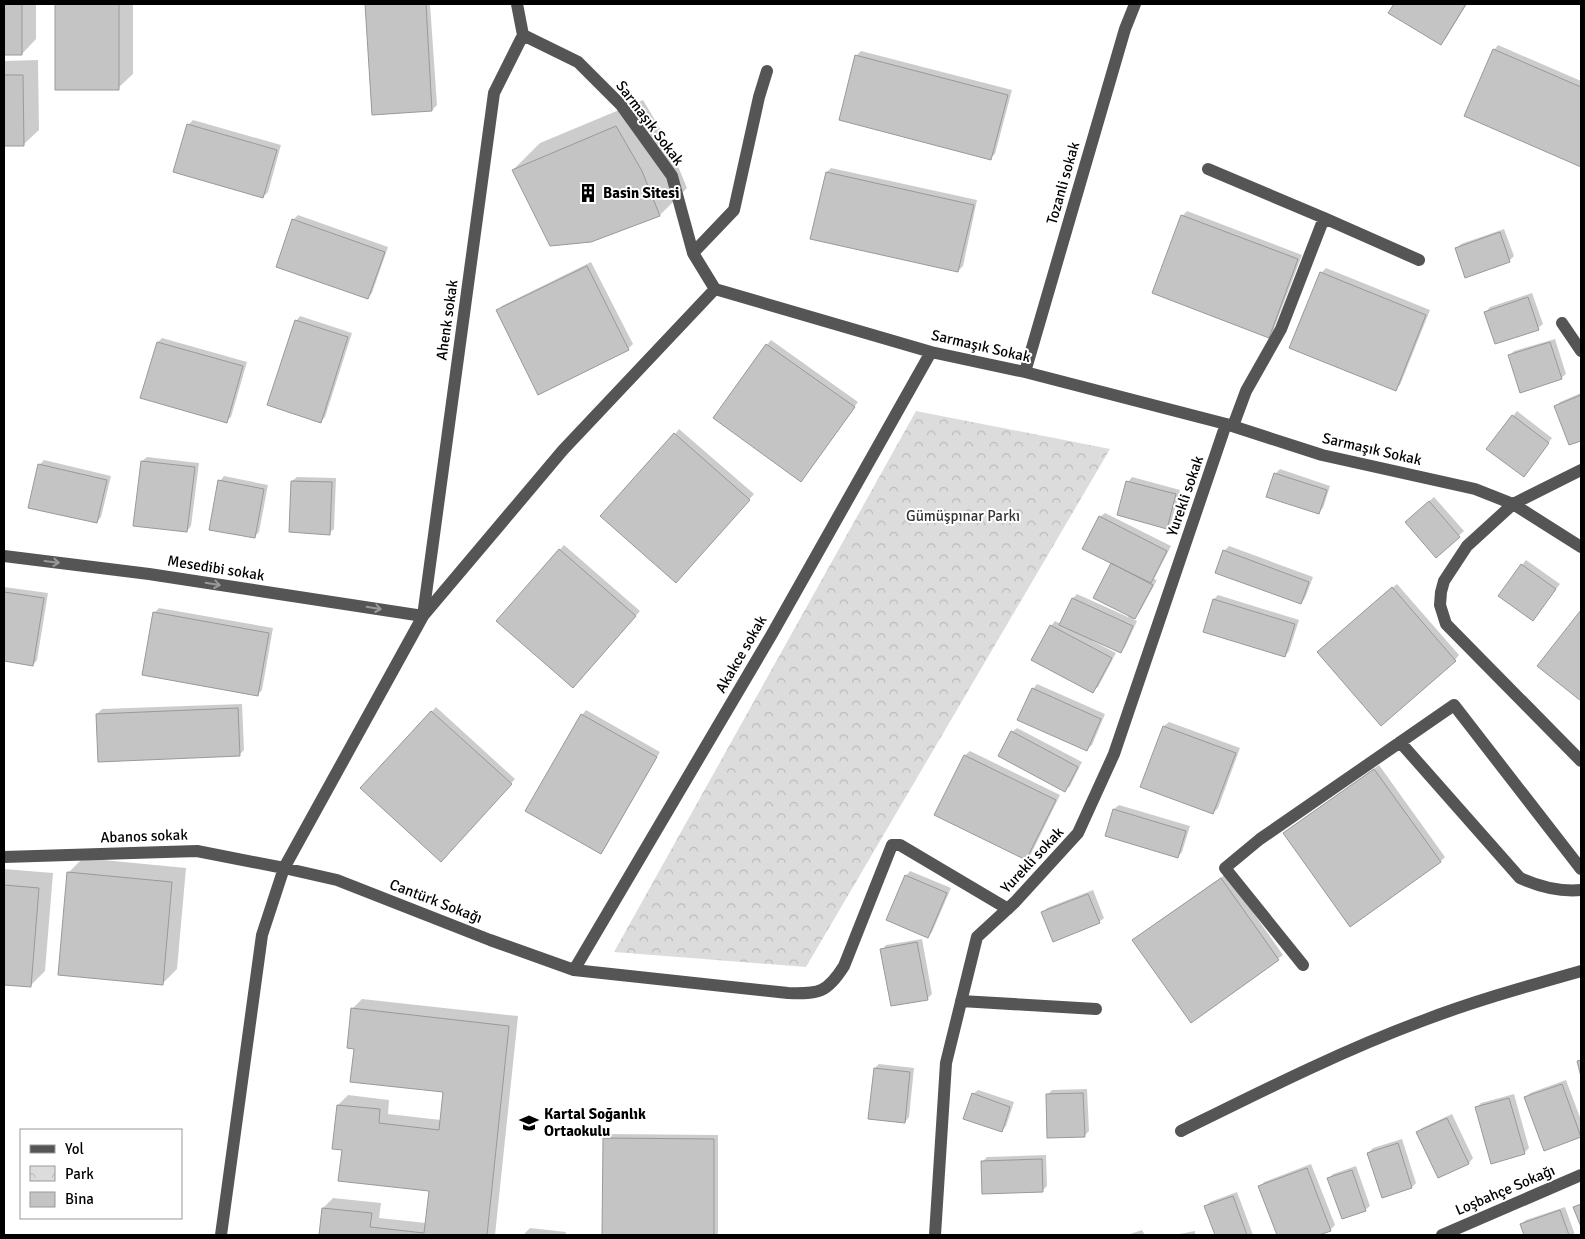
<svg xmlns="http://www.w3.org/2000/svg" width="1585" height="1239" font-family="Signika,sans-serif">
  <style>
    .park { fill: url(#park-crowns) }
    .shadow { fill: #0003 }
    .building { fill: #c4c4c4; stroke: #999 }
    .lines { fill: none; stroke-linecap: round; stroke-linejoin: round }
    .minor { stroke: #555; stroke-width: 12 }
    .oneway { stroke: #999 }
    .labels { text-anchor: middle; stroke-width: 4; stroke-linejoin: round; paint-order: stroke }
    .street-label { font-size: 15px; fill: #000; stroke: #fff }
    .poi-label { font-size: 15px; font-weight: bold; fill: #000; stroke: #fff; text-anchor: start }
    .park-label { font-size: 15px; fill: #333; stroke: #fff }
  </style>
  <defs>
    <pattern id="park-crowns" width="20" height="18" patternUnits="userSpaceOnUse" patternTransform="scale(1.25)"><rect width="20" height="18" fill="#dcdcdc"/><path d="M2 6a3 3 0 1 1 6 0M12 15a3 3 0 1 1 6 0" fill="none" stroke="#bbb"/></pattern>
  </defs>
  <rect width="100%" height="100%" fill="#fff"/>
  <path class="park" d="M916,411l194,38 -304,518 -192,-15z"/>
  <path class="shadow" d="M4,4h32v35l-14,15h-18z
    M56,4h77v70l-15,14h-62z
    M366,4h64l7,101 -5,5 -59,3z
    M1395,4h72l-21,34 -5,5 -51,-31z
    M1498,45l83,36v84l-116,-50 29,-65z
    M861,51l151,39 -17,64 -5,4 -133,-103z
    M38,60l1,70 -15,14 -20,1v-84z
    M643,100l26,44 18,44 -27,27 -69,25 -78,-70 27,-27z
    M193,120l88,25 -13,47 -5,5 -75,-72z
    M831,168l146,32 -14,66 -5,5 -131,-99z
    M1187,211l115,44 -29,76 -5,5 -86,-120z
    M298,215l90,32 -16,46 -4,5 -75,-78z
    M1504,229l10,27 -5,5 -53,-12 5,-5z
    M591,262l42,82 -5,5 -130,-38 4,-5z
    M1326,268l104,42 -30,75 -5,4 -74,-116z
    M1532,293l11,31 -5,4 -52,-16 4,-5z
    M300,316l52,17 -27,84 -4,4 -25,-100z
    M162,338l85,24 -16,55 -5,4 -84,-24 16,-55z
    M1555,339l11,35 -5,4 -51,-23 4,-4z
    M771,340l87,62 -57,78 -34,-135z
    M1581,393v46l-11,5 -15,-37 5,-5z
    M1517,411l35,27 -24,33 -15,-55z
    M679,429l75,65 -73,83 -6,-143z
    M147,457l52,6 -8,63 -4,5 -45,-70z
    M44,460l67,16 -10,41 -4,5 -58,-57z
    M1280,469l50,17 -7,22 -4,4 -44,-38z
    M224,476l44,9 -9,47 -5,5 -34,-56z
    M297,477l39,1 -2,51 -5,4 -37,-52z
    M1132,477l48,13 -9,33 -4,4 -39,-45z
    M1434,497l30,34 -28,25 -25,-39z
    M1105,513l66,33 -17,33 3,1 -18,33 -6,6 4,2 -12,26 -4,4 -27,-12 -1,2 23,12 -18,34 -5,4 -42,-65 4,-5 6,3 12,-26 4,-4 51,23 1,-2 -29,-98z
    M564,545l76,66 -63,71 -80,-61z
    M1229,546l84,31 -8,21 -4,5 -77,-52z
    M1526,560l34,24 -27,36 -11,-55z
    M1397,584l62,71 -4,5 -132,-12z
    M4,587l44,6 -11,67 -4,5 -29,-5z
    M1218,595l81,25 -10,31 -4,5 -71,-57z
    M159,608l114,20 -11,62 -4,4 -104,-81z
    M1581,612v87l-42,-33z
    M1037,684l68,30 -13,31 -5,4 -54,-60z
    M242,704l2,46 -5,5 -142,-41 5,-5z
    M436,707l79,72 -69,76 -84,-67z
    M586,710l74,42 -55,96 -4,5 -19,-138z
    M1169,722l71,26 -22,60 -5,5 -71,-26 22,-61z
    M1017,728l65,34 -12,24 -5,4 -53,-58z
    M970,751l90,44 -29,59 -5,5 -90,-45 29,-59z
    M1379,765l66,92 -5,5 -155,-29z
    M1119,805l71,21 -8,26 -5,5 -63,-48z
    M83,858l103,10 -9,101 -14,14 -95,-110z
    M4,869l49,4 -8,98 -15,15 -26,-2z
    M910,871l41,17 -19,44 -4,5 -22,-61z
    M1226,874l57,81 -92,66 -53,-85z
    M1093,890l11,28 -5,4 -57,-9 5,-5z
    M922,939l10,55 -5,5 -45,-49 4,-5z
    M362,999l156,17 -23,219h-175l3,-27 10,-10 48,5 -2,15 47,5 4,-33 -87,-41 -5,-44 10,-10 41,5 -1,14 53,6 3,-29 -89,-43 -3,-39z
    M879,1064l35,4 -5,49 -4,5 -30,-54z
    M1566,1080l15,40v15l-36,14 -20,-51 5,-5z
    M1087,1089l2,42 -5,5 -37,-41 5,-5z
    M978,1090l36,12 -8,24 -5,5 -28,-37z
    M1514,1094l15,54 -4,4 -34,10 -15,-54 5,-5z
    M1452,1114l21,44 -4,5 -30,14 -21,-45 4,-4z
    M609,1134l109,1v100h-114v-96z
    M1402,1139l14,44 -4,4 -44,-34 5,-5z
    M1046,1155l1,31 -5,5 -60,-29 5,-5z
    M1311,1164l24,61 -5,5 -14,5h-37l-19,-48 4,-5z
    M1356,1166l14,40 -5,4 -36,-32 4,-4z
    M1237,1192l16,43h-37l-10,-29 4,-4z
    M1565,1207l10,28h-50l-4,-11 5,-4z
    M530,1228l36,4 -1,3h-42z
    M1142,1230l3,5h-18z
    M1195,1231v4h-22h1z"/>
  <path class="building" d="M4,4h18v51h-18z
    M55,4h64v86h-64z
    M365,4h61l6,107 -60,4z
    M1394,4h72l-25,41 -53,-32z
    M1493,49l88,38v80l-117,-51z
    M855,55l153,40 -17,65 -152,-40z
    M4,75h19l1,71h-20z
    M187,124l90,26 -14,48 -90,-26z
    M616,126l26,45 18,45 -69,26 -41,4 -38,-76z
    M826,172l148,33 -16,67 -148,-33z
    M1181,215l117,44 -29,79 -117,-45z
    M292,219l93,33 -17,47 -92,-32z
    M1500,232l10,30 -45,16 -10,-30z
    M587,266l42,84 -91,45 -42,-85z
    M1320,272l106,43 -30,76 -107,-43z
    M1528,297l11,33 -44,14 -11,-32z
    M295,320l53,17 -27,86 -54,-18z
    M157,342l86,24 -16,57 -87,-25z
    M1550,342l12,37 -42,14 -12,-38z
    M766,344l89,63 -54,75 -88,-64z
    M1581,395v46l-12,4 -15,-39z
    M1512,415l37,28 -25,34 -38,-28z
    M674,433l76,67 -74,83 -76,-67z
    M141,461l54,6 -8,65 -54,-6z
    M38,464l69,16 -10,43 -69,-15z
    M1274,473l53,17 -8,24 -53,-17z
    M218,480l46,9 -9,49 -46,-8z
    M291,481l41,1 -2,53 -41,-3z
    M1126,481l50,13 -9,35 -50,-14z
    M1429,501l31,36 -24,21 -31,-36z
    M1099,516l68,35 -16,32 -69,-34z
    M559,549l77,67 -63,72 -77,-67z
    M1223,550l86,32 -8,22 -86,-31z
    M1111,563l42,22 -18,34 -42,-21z
    M1521,564l35,25 -23,32 -35,-25z
    M1392,587l64,74 -75,65 -64,-74z
    M4,592l40,6 -11,68 -29,-5z
    M1072,598l61,28 -12,27 -62,-28z
    M1213,599l82,25 -10,33 -82,-25z
    M1581,610v91l-44,-35z
    M153,612l116,21 -11,63 -116,-21z
    M1050,625l62,33 -19,35 -62,-33z
    M1032,688l69,31 -14,32 -70,-31z
    M238,708l2,48 -142,6 -2,-48z
    M431,711l81,73 -71,78 -81,-74z
    M581,714l76,43 -56,97 -76,-43z
    M1163,726l73,27 -23,61 -73,-27z
    M1011,731l67,36 -13,25 -67,-36z
    M964,755l92,45 -30,60 -92,-45z
    M1374,769l67,93 -91,65 -67,-94z
    M1113,809l73,22 -8,27 -73,-22z
    M67,872l105,10 -9,103 -105,-10z
    M905,875l42,18 -19,45 -42,-18z
    M1221,878l58,82 -88,63 -59,-83z
    M4,885l35,3 -8,99 -27,-2z
    M1088,894l12,29 -47,19 -12,-30z
    M917,942l11,58 -37,6 -11,-57z
    M351,1008l158,18 -22,209h-168l3,-27 50,5 -2,14 54,6 5,-42 -91,-10 4,-31 -10,-1 5,-44 43,4 -1,14 60,7 4,-38 -93,-10 4,-33 -7,-1z
    M1581,1060v17l-4,-16z
    M874,1068l36,4 -5,51 -37,-4z
    M1562,1084l19,53 -37,14 -20,-54z
    M972,1093l38,14 -8,25 -39,-13z
    M1083,1093l2,44 -38,1 -1,-44z
    M1509,1098l16,56 -34,10 -16,-57z
    M1447,1118l22,46 -31,14 -22,-46z
    M603,1138l111,1v96h-112z
    M1398,1143l14,45 -30,10 -15,-45z
    M1042,1159l1,33 -61,2 -1,-33z
    M1307,1168l24,63 -12,4h-42l-19,-49z
    M1352,1170l14,41 -24,8 -15,-41z
    M1233,1196l14,39h-32l-11,-29z
    M1581,1204v23l-8,-20z
    M1560,1210l9,25h-45l-4,-11z"/>
  <g class="lines">
    <path class="minor" d="M517,4l6,31 55,27 43,43 51,71 21,77 22,36 216,63 94,20 201,52 96,31 153,34 38,15 68,43
      M1208,169l116,49
      M693,253l41,-43 25,-113 8,-26
      M1562,323l19,28
      M1025,372l100,-343 10,-25
      M1233,426l13,-35 35,-62 43,-111 95,42
      M1581,470l-68,34 -46,42 -23,35 -3,11 -1,13 6,19 135,137
      M4,556l145,18 274,42 71,-523 29,-58
      M1400,742l120,136c20,9 39,14 61,12
      M4,857l193,-6 87,17 53,12 153,60 84,30 214,23c31,1 39,0 56,-27l48,-121h8l108,64
      M1303,965l-78,-97 35,-29 194,-134 127,164
      M574,970l198,-336 159,-282
      M961,1001l135,8
      M1181,1131c79,-39 158,-79 241,-110 52,-20 106,-35 159,-50
      M221,1235l41,-300 22,-67 139,-252 140,-166 152,-161
      M935,1235l11,-172 31,-126 38,-35 63,-69 36,-79 112,-330
      M1442,1235l139,-60"/>
  </g>
  <defs><path id="oneway-shaft" d="M-6 0H5M1.5-3L5.5 0L1.5 3" fill="none" stroke-width="1.6" stroke-linecap="round" stroke-linejoin="round" transform="scale(1.25)"/></defs>
  <g class="oneway">
    <use href="#oneway-shaft" transform="translate(52 562) rotate(7)"/>
    <use href="#oneway-shaft" transform="translate(213 584) rotate(9)"/>
    <use href="#oneway-shaft" transform="translate(374 608) rotate(9)"/>
  </g>
  <defs>
    <g id="building-bare" transform="scale(1.5)"><path d="M-4-6H4V6H1V3H-1V6H-4ZM-2.5-4.3h1.7v1.8h-1.7ZM.8-4.3h1.7v1.8H.8ZM-2.5-1h1.7V.8h-1.7ZM.8-1h1.7V.8H.8Z" fill="#000" stroke="#fff" stroke-width="2.5" paint-order="stroke"/></g>
    <g id="school-bare" transform="scale(1.5)"><path d="M0-5L7-2L0 1L-7-2ZM-4 1L0 2.5L4 1V4Q0 6-4 4Z" fill="#000" stroke="#fff" stroke-width="2.5" paint-order="stroke"/></g>
  </defs>
  <g fill-rule="evenodd">
    <use href="#building-bare" x="588" y="193"/>
    <use href="#school-bare" x="529" y="1123"/>
  </g>
  <g class="labels">
    <g class="street-label">
      <text transform="translate(650 123) rotate(53)" y="5">Sarmaşık Sokak</text>
      <text transform="translate(1063 183) rotate(-74)" y="5">Tozanli sokak</text>
      <text transform="translate(447 320) rotate(-82)" y="5">Ahenk sokak</text>
      <text transform="translate(981 346) rotate(13)" y="5">Sarmaşık Sokak</text>
      <text transform="translate(1372 449) rotate(13)" y="5">Sarmaşık Sokak</text>
      <text transform="translate(1185 496) rotate(-71)" y="5">Yurekli sokak</text>
      <text transform="translate(216 568) rotate(9)" y="5">Mesedibi sokak</text>
      <text transform="translate(741 654) rotate(-60)" y="5">Akakce sokak</text>
      <text transform="translate(144 836) rotate(-2)" y="5">Abanos sokak</text>
      <text transform="translate(1032 860) rotate(-47)" y="5">Yurekli sokak</text>
      <text transform="translate(436 901) rotate(21)" y="5">Cantürk Sokağı</text>
      <text transform="translate(1505 1190) rotate(-23)" y="5">Loşbahçe Sokağı</text>
    </g>
    <g class="poi-label">
      <text x="603" y="198">Basin Sitesi</text>
      <text x="544" y="1119">Kartal Soğanlık<tspan x="544" dy="17">Ortaokulu</tspan></text>
    </g>
    <g class="park-label">
      <text x="963" y="521">Gümüşpınar Parkı</text>
    </g>
  </g>
  <rect width="1585" height="1239" fill="none" stroke="#000000" stroke-width="10"/>
  <rect x="20" y="1129" width="162" height="90" fill="#ffffff" stroke="#999999"/>
  <rect x="30" y="1145" width="25" height="8" fill="#555555" stroke="#999999"/>
  <text x="65" y="1154" font-size="15" fill="#000000">Yol</text>
  <rect x="30" y="1166" width="25" height="15" fill="url(#park-crowns)" stroke="#999999"/>
  <text x="65" y="1179" font-size="15" fill="#000000">Park</text>
  <rect x="30" y="1192" width="25" height="15" fill="#c4c4c4" stroke="#999999"/>
  <text x="65" y="1204" font-size="15" fill="#000000">Bina</text>
</svg>
